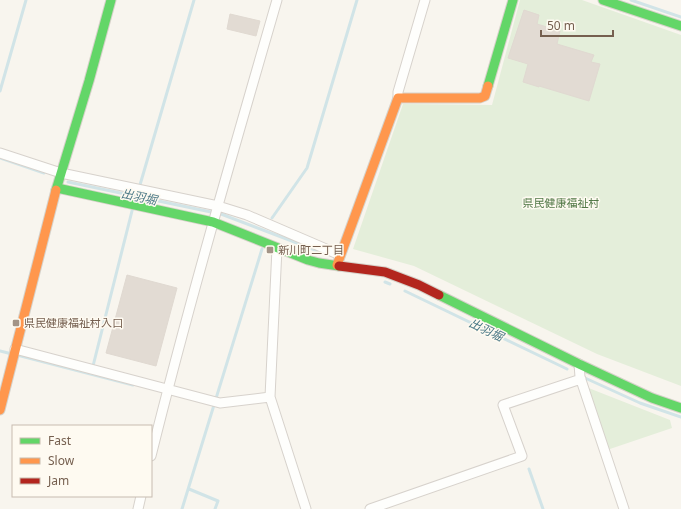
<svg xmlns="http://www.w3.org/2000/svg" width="681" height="509" font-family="'Noto Sans','Noto Sans JP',sans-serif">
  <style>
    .green { fill: #e4eeda }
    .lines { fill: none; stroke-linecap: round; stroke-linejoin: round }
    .stream { stroke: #d1e4e7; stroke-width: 3 }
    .building { fill: #e2dbd3; stroke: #e0d9d1 }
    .street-casing { stroke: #d7d2cc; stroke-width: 11 }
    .fast-casing { stroke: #d6d1c9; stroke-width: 11 }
    .slow-casing { stroke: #d6d1c9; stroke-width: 11 }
    .jam-casing { stroke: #d6d1c9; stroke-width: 11 }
    .street { stroke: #fefefc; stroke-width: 9 }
    .fast { stroke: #63d668; stroke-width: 9 }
    .slow { stroke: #ff974d; stroke-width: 9 }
    .jam { stroke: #b3261e; stroke-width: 9 }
    .poi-dot { fill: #a39487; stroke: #fefaf1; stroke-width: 1.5 }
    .labels { text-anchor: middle; stroke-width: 3; stroke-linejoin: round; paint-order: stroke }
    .park-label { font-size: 11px; fill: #537948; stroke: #fefaf1 }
    .poi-label { font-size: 11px; fill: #755f4f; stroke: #fefaf1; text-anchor: start }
    .water-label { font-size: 12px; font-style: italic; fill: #4a7886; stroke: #fefaf1 }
  </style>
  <rect width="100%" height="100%" fill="#f8f5ee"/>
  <path class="green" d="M520,0h62l99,35v351l-84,-32 -183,-88 -61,-17 50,-145 89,1z
    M586,387l84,33 2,8 -65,22z"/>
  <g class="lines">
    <path class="stream" d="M631,0l50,17
      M0,91l26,-91
      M0,158l44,15
      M68,182l143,30
      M135,202l59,-202
      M221,214l97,37
      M272,218l35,-50 50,-168
      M385,282l5,2
      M405,291l162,78
      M0,351l12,3
      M17,355l116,30
      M91,374l42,-167
      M585,378l55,25 41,14
      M529,469l14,40
      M189,489l29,12 -3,8
      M182,509l80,-260"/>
  </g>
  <path class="building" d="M524,10l15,5 -2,9 23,7 -3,13 37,11 -3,7 9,2 -11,37 -50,-15v1l-16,-5 5,-18 -20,-6z
    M230,14l30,7 -4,15 -29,-7z
    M127,275l50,13 -21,78 -50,-13z"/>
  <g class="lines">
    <g class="street-casing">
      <path id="street" d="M398,98v-6l27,-92
        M0,153l61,20 157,33 29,9 93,40
        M277,248l-7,149 36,112
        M15,349l205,54 50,-6
        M579,364l1,13 44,132
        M151,456c38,-153 82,-304 126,-456
        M138,509l3,-13
        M370,509l152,-53 -19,-51 78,-26"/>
    </g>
    <g class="fast-casing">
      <path id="fast" d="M603,0l78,26
        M488,86l25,-86
        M57,188l156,34 95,38 11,3 20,3
        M56,190l33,-109 22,-81
        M439,295l140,69 73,34 29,10"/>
    </g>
    <g class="slow-casing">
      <path id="slow" d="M337,265l61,-167h82l5,-2 3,-10
        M0,410l56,-220"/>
    </g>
    <g class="jam-casing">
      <path id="jam" d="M339,266l46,6 34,13 20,10"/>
    </g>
    <use href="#street" class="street"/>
    <use href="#fast" class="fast"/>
    <use href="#slow" class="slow"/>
    <use href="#jam" class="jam"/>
  </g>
  <g class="poi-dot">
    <rect x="266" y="246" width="8" height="8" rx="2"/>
    <rect x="12" y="319" width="8" height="8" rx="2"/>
  </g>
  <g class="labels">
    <g class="park-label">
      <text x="561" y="207">県民健康福祉村</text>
    </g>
    <g class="poi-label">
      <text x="278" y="254">新川町二丁目</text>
      <text x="24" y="327">県民健康福祉村入口</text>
    </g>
    <g class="water-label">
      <text transform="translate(139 197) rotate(12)" y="4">出羽堀</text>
      <text transform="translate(486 330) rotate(26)" y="4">出羽堀</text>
    </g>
  </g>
  <rect x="12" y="425" width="140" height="72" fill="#fefaf1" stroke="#c7bcb0"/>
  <rect x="20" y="438" width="20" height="6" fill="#63d668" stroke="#c7bcb0"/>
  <text x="48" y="445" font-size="12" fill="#755f4f">Fast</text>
  <rect x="20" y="458" width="20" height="6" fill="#ff974d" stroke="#c7bcb0"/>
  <text x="48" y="465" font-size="12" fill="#755f4f">Slow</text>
  <rect x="20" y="478" width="20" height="6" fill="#b3261e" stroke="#c7bcb0"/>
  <text x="48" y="485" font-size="12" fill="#755f4f">Jam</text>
  <path d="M541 30v6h72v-6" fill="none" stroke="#755f4f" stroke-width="2"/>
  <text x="547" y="30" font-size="12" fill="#755f4f" stroke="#fefaf1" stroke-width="3" paint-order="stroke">50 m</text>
</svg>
